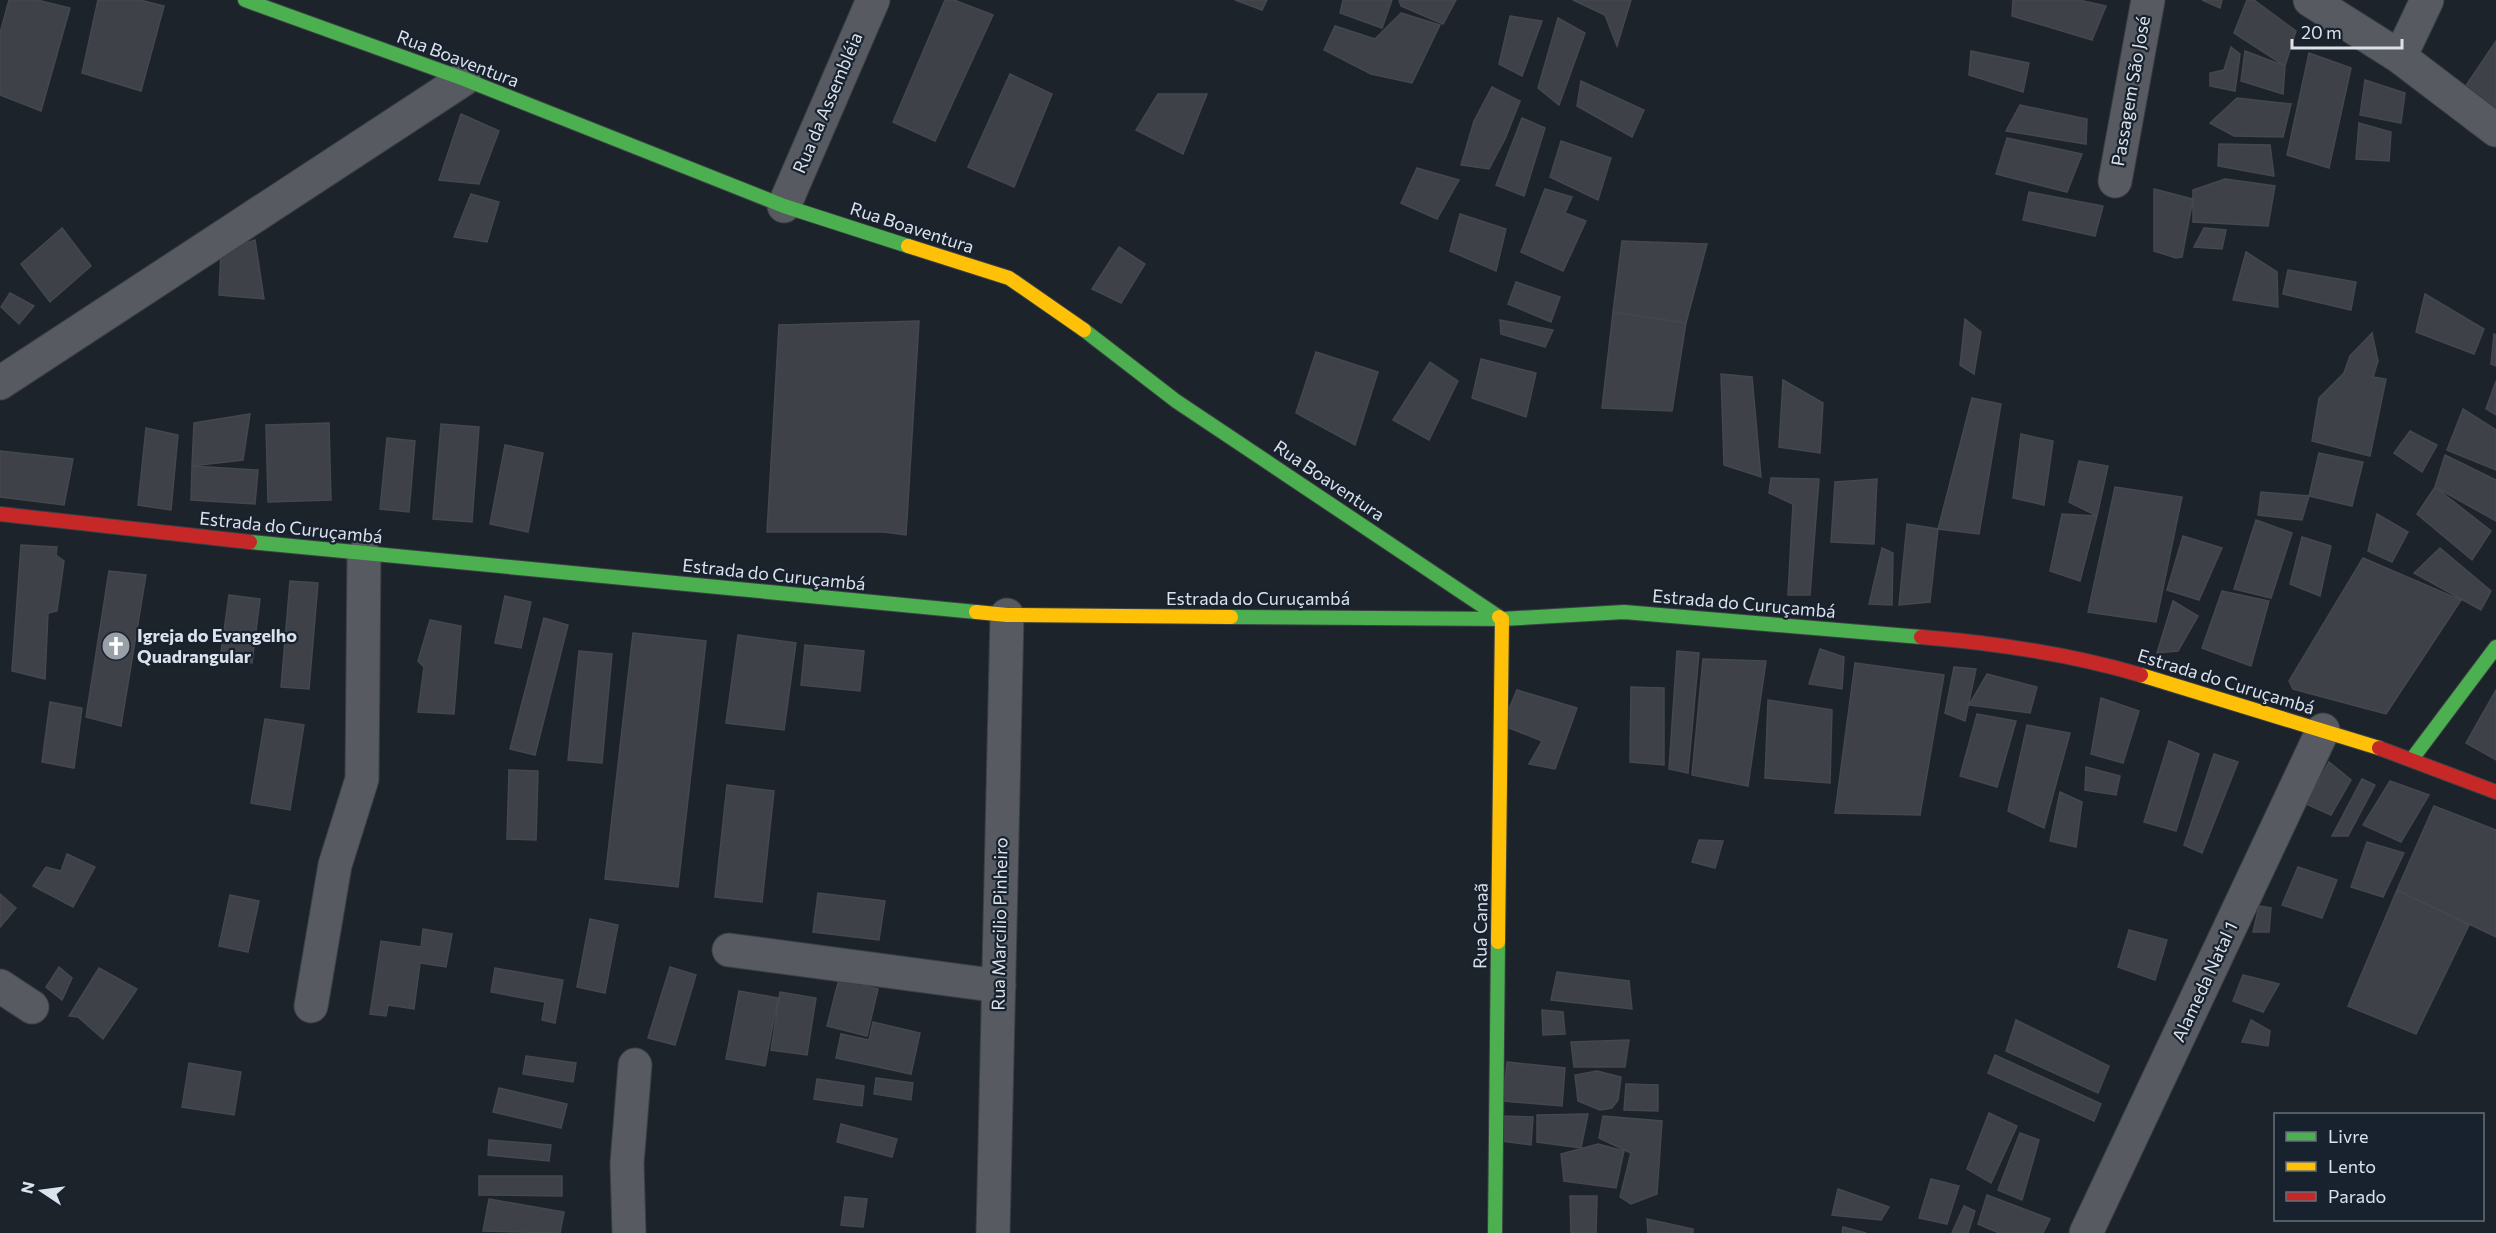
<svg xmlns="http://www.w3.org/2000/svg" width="2496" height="1233" font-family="Commissioner,sans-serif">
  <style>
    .building { fill: #3e4147; stroke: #45474e; stroke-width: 1.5 }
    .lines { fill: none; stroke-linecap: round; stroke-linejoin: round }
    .street-casing { stroke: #3b4045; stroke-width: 35 }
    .fast-casing { stroke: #3b4045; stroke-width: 16 }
    .slow-casing { stroke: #3b4045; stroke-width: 16 }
    .jam-casing { stroke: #3b4045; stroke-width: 16 }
    .street { stroke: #575b61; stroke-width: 33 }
    .fast { stroke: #4caf50; stroke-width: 14 }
    .slow { stroke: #ffc107; stroke-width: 14 }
    .jam { stroke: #c62828; stroke-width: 14 }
    .labels { text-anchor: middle; stroke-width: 4.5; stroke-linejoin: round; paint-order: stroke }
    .street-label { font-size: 18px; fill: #dbe2eb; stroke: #18222f }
    .poi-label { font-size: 18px; font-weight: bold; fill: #dbe2eb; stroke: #18222f; text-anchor: start }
  </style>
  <rect width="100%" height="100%" fill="#1d232a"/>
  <path class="building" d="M9,0h28l33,8 -29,103 -41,-16v-62z
    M98,0h42l24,6 -23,85 -59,-18z
    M945,0h9l39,15 -58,126 -42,-19z
    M1235,0h32l-5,10z
    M1343,0h49l-10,28 -42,-15z
    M1399,0h57l-13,24 -42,-18z
    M1573,0h58l-14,46 -12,-31z
    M2013,0h66l27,6 -14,34 -80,-24z
    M2202,0h20l-2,8z
    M2247,0h7l42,31 -11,35 -51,-33z
    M1401,13l39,12 -28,58 -41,-9 -47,-24 11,-24 40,13z
    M1510,16l32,5 -20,55 -23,-12z
    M1558,18l27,15 -26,72 -21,-17z
    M2496,41v71l-33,-22z
    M2231,47l9,7 -5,37 -25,-5v-13l14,-3z
    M1971,51l58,12 -6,29 -54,-17z
    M2245,51l40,15 -2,28 -42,-13z
    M2309,53l42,15 -22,100 -42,-13z
    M1010,74l42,20 -38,93 -46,-20z
    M2365,80l40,13 -4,30 -41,-8z
    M1581,81l63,29 -12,27 -55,-31z
    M1492,87l28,14 -15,38 -16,30 -28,-4 13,-44z
    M1158,94h49l-24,60 -47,-24z
    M2237,98l54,6 -8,33 -49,-1 -24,-13z
    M2020,105l67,14 -1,25 -80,-13z
    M461,114l38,17 -20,53 -40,-4z
    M1522,118l23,10 -21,68 -28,-11z
    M2359,123l32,9 -2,29 -33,-2z
    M2007,138l75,16 -15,38 -71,-18z
    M1561,141l50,17 -13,42 -48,-23z
    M2219,144l51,1 4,31 -56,-10z
    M1417,168l42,12 -22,39 -36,-16z
    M2225,179l50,7 -7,40 -75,-4v-32z
    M1545,189l27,8 -7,16 21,8 -23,50 -42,-19z
    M2154,189l39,10 -11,58 -6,1 -22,-7z
    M2029,192l74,14 -8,30 -72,-16z
    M471,194l28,8 -12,40 -33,-5z
    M1460,214l46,15 -10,42 -46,-20z
    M62,228l29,38 -41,36 -29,-38z
    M2204,228l22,2 -4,19 -28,-2z
    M255,240l9,59 -45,-4 2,-43z
    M1622,241l85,3 -21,79 -73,-11z
    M1119,247l26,17 -24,39 -29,-14z
    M2246,252l31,20 1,35 -45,-7z
    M2288,270l68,12 -5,28 -68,-16z
    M1516,282l44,15 -9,25 -43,-18z
    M10,293l24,13 -15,18 -18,-17z
    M2425,294l59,35 -10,25 -58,-22z
    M1613,312l73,11 -14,88 -70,-3z
    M1965,319l16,13 -7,42 -14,-9z
    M1500,320l53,10 -8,17 -44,-13z
    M919,321l-13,214 -22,-3h-117l12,-207z
    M2372,333l6,28 -5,16 13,2 -16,77 -58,-15 7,-43 25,-25 6,-17z
    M2494,334l2,1v31l-5,-2z
    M1316,352l62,20 -23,73 -59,-32z
    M1481,359l55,14 -10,44 -54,-19z
    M1430,362l28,19 -29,59 -36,-20z
    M1721,374l31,3 9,100 -37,-12z
    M1783,380l40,23 -3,50 -41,-6z
    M2496,381v34l-10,-6z
    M1972,398l29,6 -22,130 -41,-5z
    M2463,409l33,21v40l-49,-20z
    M250,414l-7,46 -51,6 2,-43z
    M329,423l2,77 -63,2 -2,-77z
    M441,424l38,3 -7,95 -39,-3z
    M146,428l32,7 -7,75 -33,-5z
    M2410,431l27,14 -15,27 -28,-19z
    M2021,434l32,7 -9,64 -31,-7z
    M387,438l28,3 -6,71 -29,-3z
    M505,445l38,8 -15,79 -38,-8z
    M0,451l73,8 -9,46 -64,-8z
    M2319,453l44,9 -11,44 -43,-10z
    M2445,455l51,25v41l-61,-34z
    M2079,461l29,5 -11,50 -28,-14z
    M192,466l66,4 -3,34 -64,-4z
    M1771,478l48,1 -9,116h-22l5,-91 -24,-11z
    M1877,479l-3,65 -43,-2 4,-60z
    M2115,487l67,10 -26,125 -68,-10z
    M2435,487l56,44 -19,29 -55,-46z
    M2261,492l48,4 -7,24 -44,-5z
    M2062,514l35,2 -17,65 -30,-10z
    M2377,514l31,18 -16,30 -24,-11z
    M2256,520l36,13 -21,65 -37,-9z
    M1907,524l31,5 -8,73 -31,3z
    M2183,536l39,12 -23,52 -32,-10z
    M2302,537l29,9 -11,50 -30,-12z
    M21,545l36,2 -1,8 8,6 -7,50 -9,2 -3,66 -33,-8z
    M1882,548l11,5 -1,52 -23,-1z
    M2440,548l51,43 -10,19 -67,-37z
    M2363,558l98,42 -75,114 -93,-25 -4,-8z
    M109,571l37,4 -25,151 -35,-9z
    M290,581l28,2 -9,106 -28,-2z
    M2222,591l47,10 -18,65 -49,-18z
    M229,595l31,4 -8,64 -32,-4z
    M505,596l26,6 -10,46 -26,-5z
    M2173,601l25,15 -20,35 -21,2z
    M544,618l24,7 -33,130 -25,-6z
    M430,620l31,6 -7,88 -36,-2 6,-45 -6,-6z
    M633,633l73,8 -28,246 -73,-8z
    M738,635l58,8 -12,87 -58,-7z
    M805,645l59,6 -4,40 -59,-6z
    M1820,649l24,8 -2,32 -33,-5z
    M579,651l33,3 -10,109 -34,-3z
    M1677,651l22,2 -11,120 -19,-4z
    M1703,659l63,2 -18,125 -56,-11z
    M1855,663l89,12 -24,140 -85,-2z
    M1954,667l22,2 -11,52 -20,-8z
    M1987,674l50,13 -7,26 -61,-8z
    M1631,687l33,1v77l-34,-3z
    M1517,690l60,18 -22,61 -26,-5 13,-23 -40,-16z
    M2496,690v70l-30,-17z
    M2101,698l38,13 -16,52 -32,-9z
    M1768,700l64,10 -2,73 -65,-5z
    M50,702l32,6 -8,60 -32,-6z
    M1977,714l39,7 -19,66 -37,-11z
    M265,719l39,6 -14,85 -39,-7z
    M2027,725l43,8 -26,95 -36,-17z
    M2169,741l30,13 -23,77 -32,-9z
    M2214,754l24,8 -36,91 -18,-8z
    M2329,762l22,18 -20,35 -25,-11z
    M2086,767l34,9 -4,19 -31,-5z
    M509,770l29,1 -2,69 -29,-1z
    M2362,779l13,6 -27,51h-16z
    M2390,781l39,14 -28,47 -38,-17z
    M727,785l47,6 -12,111 -47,-5z
    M2060,792l22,10 -6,45 -26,-6z
    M2434,806l62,24v107l-99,-47z
    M1699,840l24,1 -8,27 -23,-6z
    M2367,842l37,11 -21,44 -32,-10z
    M67,854l28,13 -22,40 -40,-21 13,-19 15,4z
    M2298,867l39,13 -15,38 -40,-13z
    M2397,890l72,35 -53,109 -68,-28z
    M818,893l67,8 -6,39 -66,-8z
    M0,894l16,14 -16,19z
    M230,895l29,6 -11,51 -29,-6z
    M2259,906l12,2 -2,24h-16z
    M590,919l28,6 -13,68 -28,-6z
    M423,929l29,5 -6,33 -26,-4 -6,46 -26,-4 -2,11 -16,-2 11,-73 40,6z
    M2129,930l38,10 -12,40 -37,-13z
    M59,967l13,11 -10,22 -16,-13z
    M670,967l26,8 -21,70 -27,-7z
    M99,968l38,21 -34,50 -25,-22 -9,-1z
    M495,968l68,12 -8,43 -13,-3 3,-18 -54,-10z
    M1557,972l72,9 3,28 -81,-9z
    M2243,975l36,9 -16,28 -30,-11z
    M839,979l39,10 -11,47 -40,-10z
    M739,991l39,7 -13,68 -39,-7z
    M780,992l36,6 -9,57 -36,-5z
    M1542,1010l21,2 2,22 -22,1z
    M2016,1020l93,46 -11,27 -92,-42z
    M2251,1020l19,11 -2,15 -26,-4z
    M873,1022l47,11 -9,41 -75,-16 5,-24 28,6z
    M1629,1040l-4,27h-51l-3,-25z
    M1995,1055l106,49 -7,17 -106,-48z
    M526,1056l50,7 -3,19 -50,-8z
    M1507,1062l58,6 -3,38 -59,-5z
    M189,1063l52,9 -7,43 -52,-8z
    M1597,1071l24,6 -3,23 -6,8 -12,2 -22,-9 -3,-26z
    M876,1078l37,5 -2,17 -37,-6z
    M817,1079l47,7 -2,20 -48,-7z
    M1626,1084l32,1v26l-34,-1z
    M499,1088l68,16 -6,24 -68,-16z
    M1989,1113l28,13 -26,57 -24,-14z
    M1588,1114l-7,34 -44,-6v-27z
    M1500,1116l33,1 -2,28 -29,-4z
    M1603,1116l59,5 -5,73 -26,10 -11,-7 11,-44 -32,-15z
    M841,1124l56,15 -5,18 -55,-15z
    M2020,1133l19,7 -17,60 -24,-10z
    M489,1140l62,5 -2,16 -61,-6z
    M1598,1144l26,7 -8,37 -52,-7 -3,-27z
    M479,1176h83v20l-83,-1z
    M1931,1179l28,7 -12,38 -28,-6z
    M1838,1189l51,18 -8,13 -49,-5z
    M1987,1195l63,24 -7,14h-44l-21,-9z
    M1570,1196h27l-1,37h-25z
    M845,1197l22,2 -4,28 -22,-2z
    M489,1199l75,13 -4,21 -77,-2z
    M1964,1206l11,5 -7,22h-16z
    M1647,1219l46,10v4h-45z
    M1843,1227l23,6h-24z"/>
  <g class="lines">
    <g class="street-casing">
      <path id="street" d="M2310,0l90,57 96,73
        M2400,57l27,-57
        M2115,181l33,-181
        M784,206l89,-206
        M0,383l464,-304
        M729,950l270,36
        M0,986l32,21
        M311,1006l24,-141 27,-86 2,-224
        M629,1233l-2,-70 8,-98
        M993,1233l14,-618
        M2086,1233l237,-503"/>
    </g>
    <g class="fast-casing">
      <path id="fast" d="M245,0l219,79 320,127 124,40
        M1084,330l92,71 323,216
        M250,542l726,70
        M1231,617l271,2 122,-7 297,25
        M2412,759l84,-112
        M1495,1233l3,-291"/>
    </g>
    <g class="slow-casing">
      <path id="slow" d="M908,246l101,32 75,52
        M976,612l31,3 224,2
        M2141,675l238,73
        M1498,942l4,-323 -3,-2"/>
    </g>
    <g class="jam-casing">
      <path id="jam" d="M0,514l250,28
        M1921,637c74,6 149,17 220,38
        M2379,748l117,44"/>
    </g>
    <use href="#street" class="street"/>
    <use href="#fast" class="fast"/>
    <use href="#slow" class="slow"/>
    <use href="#jam" class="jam"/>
  </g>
  <defs>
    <g id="church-disc" transform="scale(1.5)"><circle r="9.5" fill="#989fa7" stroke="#18222f"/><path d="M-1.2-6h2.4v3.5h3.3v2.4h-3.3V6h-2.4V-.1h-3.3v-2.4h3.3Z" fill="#fff"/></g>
  </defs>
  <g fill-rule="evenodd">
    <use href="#church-disc" x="116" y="646"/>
  </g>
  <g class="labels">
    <g class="street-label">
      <text transform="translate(458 59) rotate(21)" y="6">Rua Boaventura</text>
      <text transform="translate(2131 91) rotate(-80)" y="6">Passagem São José</text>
      <text transform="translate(828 103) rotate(-67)" y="6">Rua da Assembléia</text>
      <text transform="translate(912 228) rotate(18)" y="6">Rua Boaventura</text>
      <text transform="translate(1329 481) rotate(34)" y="6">Rua Boaventura</text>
      <text transform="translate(291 528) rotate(6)" y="6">Estrada do Curuçambá</text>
      <text transform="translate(774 575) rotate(6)" y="6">Estrada do Curuçambá</text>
      <text x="1258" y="605">Estrada do Curuçambá</text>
      <text transform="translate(1744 604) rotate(5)" y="6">Estrada do Curuçambá</text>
      <text transform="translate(2226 682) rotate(17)" y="6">Estrada do Curuçambá</text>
      <text transform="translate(1000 924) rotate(-89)" y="6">Rua Marcilio Pinheiro</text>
      <text transform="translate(1481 926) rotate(-89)" y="6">Rua Canaã</text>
      <text transform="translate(2205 982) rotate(-65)" y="6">Alameda Natal 1</text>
    </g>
    <g class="poi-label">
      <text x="137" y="642">Igreja do Evangelho<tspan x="137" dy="21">Quadrangular</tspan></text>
    </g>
  </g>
  <rect x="2274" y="1113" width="210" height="108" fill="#18222f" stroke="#666f7a" stroke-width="1.5"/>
  <rect x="2286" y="1132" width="30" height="9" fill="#4caf50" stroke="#666f7a" stroke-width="1.5"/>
  <text x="2328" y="1143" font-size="18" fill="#dbe2eb">Livre</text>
  <rect x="2286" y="1162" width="30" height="9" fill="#ffc107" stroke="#666f7a" stroke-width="1.5"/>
  <text x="2328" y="1173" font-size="18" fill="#dbe2eb">Lento</text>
  <rect x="2286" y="1192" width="30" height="9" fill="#c62828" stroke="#666f7a" stroke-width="1.5"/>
  <text x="2328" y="1203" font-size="18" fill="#dbe2eb">Parado</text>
  <g transform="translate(42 1191) rotate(283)" stroke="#18222f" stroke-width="4.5" paint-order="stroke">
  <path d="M0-4.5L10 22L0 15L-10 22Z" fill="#dbe2eb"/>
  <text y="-9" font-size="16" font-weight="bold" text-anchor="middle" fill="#dbe2eb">N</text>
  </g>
  <path d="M2292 39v9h110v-9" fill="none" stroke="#dbe2eb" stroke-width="3"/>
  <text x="2301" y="39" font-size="18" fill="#dbe2eb" stroke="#18222f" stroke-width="4.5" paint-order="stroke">20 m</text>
</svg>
